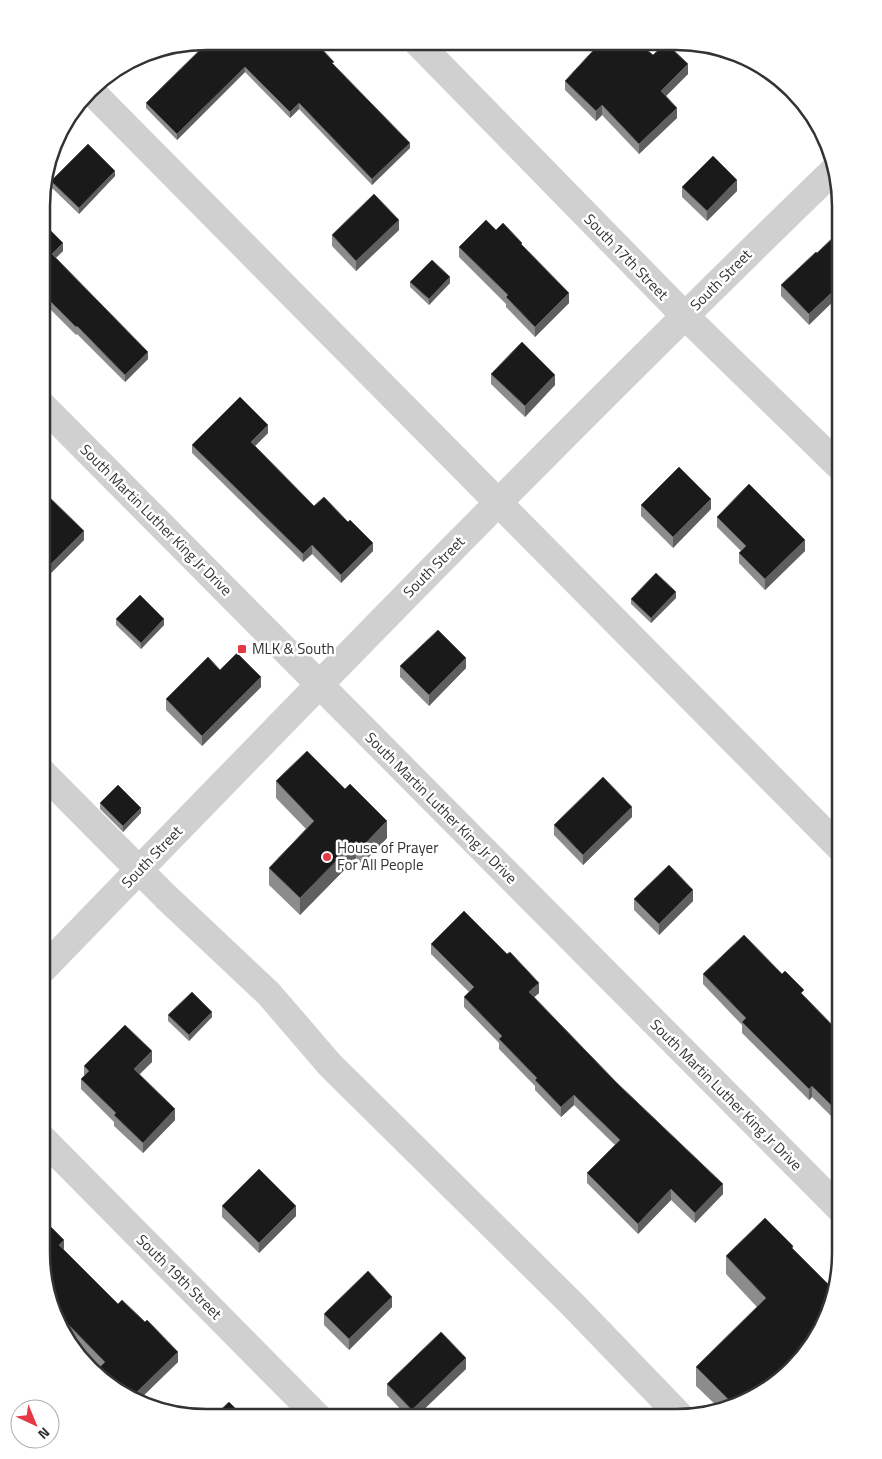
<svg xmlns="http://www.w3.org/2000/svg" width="882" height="1459" font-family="'Titillium Web',sans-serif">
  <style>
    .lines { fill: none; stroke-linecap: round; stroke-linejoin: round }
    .minor { stroke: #d0d0d0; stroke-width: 28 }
    .wall { fill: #8c8c8c }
    .shaded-wall { fill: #5f5f5f }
    .building { fill: #1a1a1a; stroke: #5f5f5f }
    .poi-dot { fill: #e63946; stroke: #fff; stroke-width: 2 }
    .labels { text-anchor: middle; stroke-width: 5; stroke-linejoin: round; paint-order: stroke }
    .street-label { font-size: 15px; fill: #333; stroke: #fff }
    .poi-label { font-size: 15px; fill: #333; stroke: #fff; text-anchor: start }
    .rim { fill: none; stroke: #333; stroke-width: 2.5 }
  </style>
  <rect width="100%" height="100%" fill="#fff"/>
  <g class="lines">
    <path class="minor" d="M417,42l268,274 156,152
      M91,91l750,758
      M42,405l798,804
      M42,772l124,125 103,97 61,71 242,239 109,113
      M42,970c261,-269 522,-539 792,-800
      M41,1137l277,280"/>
  </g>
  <path class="wall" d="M209,41l125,24 76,83 -38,37 -73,-76 -9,9 -45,-46 -68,68 -31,-32v-5z
    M653,55l35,19 -22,22 11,22 -38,36 -37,-39 -6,6 -31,-31v-9z
    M115,176l-36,38 -28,-27v-6z
    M682,187l55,4 -30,30 -25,-24z
    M43,223l20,28 -7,7 92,101 -23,23 -48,-48 -1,1 -34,-34z
    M399,230l-43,41 -24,-25v-11z
    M496,230l26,16 47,57 -34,34 -29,-30v-3l-47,-47v-10z
    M816,252l-7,73 -28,-29v-11z
    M410,282l40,1 -21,22 -19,-18z
    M491,374l64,11 -30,32 -34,-33z
    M268,433l-13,13 59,60 59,45 -32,32 -29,-29 -9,8 -111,-109v-8z
    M42,490l42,50 -37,37 -5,-5z
    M641,505l70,4 -38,39 -32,-32z
    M717,517l88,34 -40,39 -26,-27v-10l2,-2 -24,-24z
    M676,598l-25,25 -20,-19v-5z
    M116,619l48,6 -23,24 -25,-24z
    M400,666l66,2 -37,38 -29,-29z
    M220,670l41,17 -59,59 -36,-36v-11z
    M276,781l111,57 -25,26 -6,-6 -56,57 -31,-30v-17l37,-39 -30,-31z
    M100,803l41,10 -18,19 -23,-23z
    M632,817l-49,48 -29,-30v-10z
    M634,899l59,2 -34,34 -25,-25z
    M431,944l108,49 -5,4 189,197 -28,29 -24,-23 -33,34 -51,-51v-10l28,-28 -41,-40 -13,12 -26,-27v-4l-36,-37v-6l-35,-36v-10l5,-5 -38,-38z
    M703,974l101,23 36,36v92l-28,-28 -3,3 -67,-67v-8l-39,-41z
    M168,1015l44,2 -23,24 -21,-20z
    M152,1062l-13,12 36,46 -32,33 -29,-27v-4l-33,-33v-10l3,-3v-10z
    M222,1206l74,10 -37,37 -37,-36z
    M793,1246l-54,159 -19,4 -24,-23v-19l61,-60 -31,-33v-18z
    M64,1250l54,54 60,58 -37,36 -33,-14 -8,-7v-10l-33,-34 -13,-17 -13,-63z
    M392,1307l-43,43 -25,-25v-11z
    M466,1369l-50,48h-8l-21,-22v-11z"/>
  <path class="shaded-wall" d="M688,64v10l-27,27v-10z
    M245,67v5l-68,68v-6z
    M299,103v6l-9,9v-6z
    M602,105v10l-6,6v-10z
    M677,108v10l-38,36v-10z
    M410,143v5l-38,37v-6z
    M115,171v5l-36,38v-6z
    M737,180v11l-30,30v-10z
    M399,220v10l-43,41v-10z
    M63,243v8l-11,10v-7z
    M450,277v6l-21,22v-6z
    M841,284v10l-32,31v-11z
    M569,293v10l-34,34v-10z
    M148,352v7l-23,23v-7z
    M555,375v10l-30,32v-11z
    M268,425v8l-17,17v-8z
    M711,499v10l-38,39v-11z
    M84,531v9l-37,37v-9z
    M805,540v11l-40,39v-11z
    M373,543v8l-32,32v-8z
    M312,545v9l-9,8v-8z
    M676,592v6l-25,25v-5z
    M164,619v6l-23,24v-6z
    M466,658v10l-37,38v-11z
    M261,677v10l-59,59v-10z
    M632,807v10l-49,48v-10z
    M141,808v5l-18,19v-6z
    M387,821v17l-25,26v-17z
    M356,841v17l-56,57v-17z
    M693,890v11l-34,34v-11z
    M539,983v10l-10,9v-10z
    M212,1012v5l-23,24v-6z
    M152,1051v11l-18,18v-11z
    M812,1086v11l-3,3v-11z
    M574,1095v10l-13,12v-10z
    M175,1109v11l-32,33v-10z
    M723,1184v10l-28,29v-10z
    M671,1189v11l-33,34v-10z
    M296,1206v10l-37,37v-10z
    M64,1240v10l-5,-5z
    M392,1297v10l-43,43v-11z
    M178,1352v10l-37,36 -7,-3z
    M466,1358v11l-50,48h-4v-7z"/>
  <path class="building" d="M209,41l100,1 6,6 3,-3 16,17 -2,1 78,80 -38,36 -73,-76 -9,9 -45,-45 -68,67 -31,-31z
    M601,42l38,1 14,12 13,-12 22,21 -27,27 16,17 -38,36 -37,-39 -6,6 -31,-30z
    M88,144l27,27 -36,37 -28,-27z
    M713,156l24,24 -30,31 -25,-24z
    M374,194l25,26 -43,41 -24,-26z
    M486,220l10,10 7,-7 19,20 -1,1 48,49 -34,34 -29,-30 2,-2 -49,-48z
    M43,223l20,20 -11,11 96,98 -23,23 -48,-49 -1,1 -34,-34z
    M841,230v54l-32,30 -28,-29 35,-33 1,1z
    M432,260l18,17 -21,22 -19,-17z
    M522,342l33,33 -30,31 -34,-32z
    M240,397l28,28 -17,17 63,64 10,-9 24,25 2,-2 23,23 -32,32 -29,-30 -9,9 -111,-109z
    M679,467l32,32 -38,38 -32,-32z
    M749,484l56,56 -40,39 -26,-26 7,-7 -29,-29z
    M42,490l42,41 -37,37 -5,-6z
    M656,573l20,19 -25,26 -20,-19z
    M140,595l24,24 -23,24 -25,-24z
    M438,630l28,28 -37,37 -29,-29z
    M237,653l24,24 -59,59 -36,-37 42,-42 12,13z
    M307,751l38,38 5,-5 37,37 -25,26 -6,-6 -56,57 -31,-30 45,-47 -38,-40z
    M603,777l29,30 -49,48 -29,-30z
    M118,785l23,23 -18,18 -23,-23z
    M669,865l24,25 -34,34 -25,-25z
    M464,911l43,43 3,-2 29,31 -10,9 88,91 106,101 -28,29 -24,-24 -33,35 -51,-51 33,-33 -46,-45 -13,12 -26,-27 2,-2 -38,-39 3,-3 -38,-39 10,-10 -43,-43z
    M744,935l38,39 3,-3 19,19 -3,3 39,40v81l-28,-28 -3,3 -67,-67 4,-4 -43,-44z
    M192,992l20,20 -23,23 -21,-20z
    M125,1025l27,26 -18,18 41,40 -32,34 -29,-28 2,-2 -35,-34 8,-8 -5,-5z
    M259,1169l37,37 -37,37 -37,-37z
    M41,1217l23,23 -5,5 59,59 4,-4 23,22 2,-2 31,32 -44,43 -10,-4 -24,-24 5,-5 -53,-54 -11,-55z
    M765,1218l28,28 -1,2 43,43 -3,15 -25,47 -68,52 -4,1 -39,-39 70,-69 -40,-42z
    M368,1271l24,26 -43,42 -25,-25z
    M441,1332l25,26 -54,52 -25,-26z
    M229,1402l15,15 -30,-1z"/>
  <g class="poi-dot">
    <rect x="237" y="644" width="10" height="10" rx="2.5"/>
    <circle cx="327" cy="857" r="5"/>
  </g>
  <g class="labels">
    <g class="street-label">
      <text transform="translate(626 257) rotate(46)" y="5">South 17th Street</text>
      <text transform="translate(721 280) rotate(-45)" y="5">South Street</text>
      <text transform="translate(156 520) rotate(45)" y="5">South Martin Luther King Jr Drive</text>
      <text transform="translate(434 567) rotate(-45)" y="5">South Street</text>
      <text transform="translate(441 808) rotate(45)" y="5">South Martin Luther King Jr Drive</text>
      <text transform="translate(152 857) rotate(-46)" y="5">South Street</text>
      <text transform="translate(726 1095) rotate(45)" y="5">South Martin Luther King Jr Drive</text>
      <text transform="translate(179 1277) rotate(45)" y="5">South 19th Street</text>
    </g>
    <g class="poi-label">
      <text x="252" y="654">MLK &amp; South</text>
      <text x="337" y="853">House of Prayer<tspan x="337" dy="17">For All People</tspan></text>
    </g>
  </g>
  <path d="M0 0H882V1459H0ZM206 50H676A156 156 0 0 1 832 206V1253A156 156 0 0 1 676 1409H206A156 156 0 0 1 50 1253V206A156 156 0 0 1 206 50Z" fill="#fff" fill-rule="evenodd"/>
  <path class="rim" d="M206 50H676A156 156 0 0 1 832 206V1253A156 156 0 0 1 676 1409H206A156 156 0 0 1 50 1253V206A156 156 0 0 1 206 50Z"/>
  <g transform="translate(35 1424) rotate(136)"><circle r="24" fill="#ffffff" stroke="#adadad"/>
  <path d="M0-4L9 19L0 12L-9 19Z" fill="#e63946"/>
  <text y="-8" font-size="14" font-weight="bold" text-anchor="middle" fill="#333333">N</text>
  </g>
</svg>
